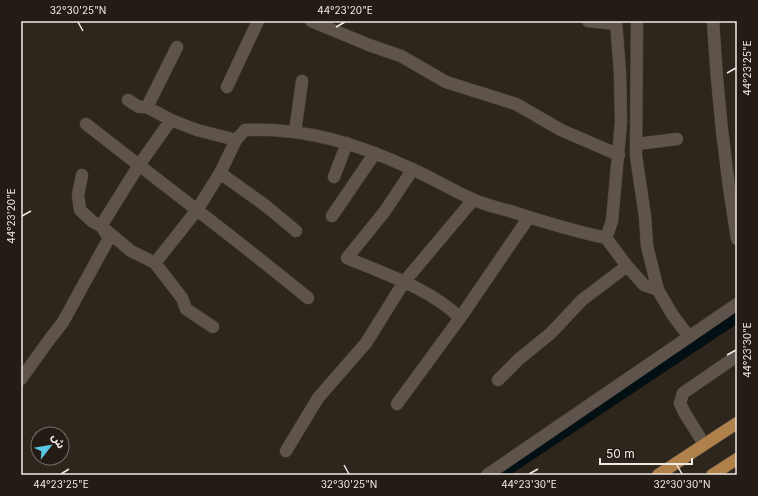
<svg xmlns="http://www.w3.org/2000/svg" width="758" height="496" font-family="Inter,'Noto Sans Arabic',sans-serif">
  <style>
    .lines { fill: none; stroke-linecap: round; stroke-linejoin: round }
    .canal { stroke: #020f13; stroke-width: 13 }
    .minor-casing { stroke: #4a443c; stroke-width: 13 }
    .major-casing { stroke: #4a443c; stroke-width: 13 }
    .minor { stroke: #5e544b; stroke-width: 12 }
    .major { stroke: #b1814c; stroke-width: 12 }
    .ticks { fill: none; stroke: #f0eae4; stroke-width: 1.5 }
    .neatline { fill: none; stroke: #f0eae4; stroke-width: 1.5 }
    .ticks-label { font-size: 10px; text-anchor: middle; fill: #f0eae4 }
  </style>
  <rect width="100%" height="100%" fill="#2e261d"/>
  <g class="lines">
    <path class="canal" d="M498,475l239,-159"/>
    <g class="minor-casing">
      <path id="minor" d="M311,21l58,24 32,11 45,26 70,22 45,26 58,25
        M588,21l28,3
        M637,21l-1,135 9,60 2,30 11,44 14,24 17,23
        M713,21c4,73 12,146 24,218
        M227,87l31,-66
        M128,100l11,7h8l24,13 26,10 39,10 9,-10c60,-3 113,14 167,39 20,9 40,21 60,30 13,6 27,9 41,13 31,10 61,19 93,26l21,28 17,19 14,5
        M147,107l30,-60
        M86,124c74,58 149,114 222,174
        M295,132l7,-51
        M637,144l40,-5
        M413,169l-28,42 -38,47c38,16 84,31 113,60
        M220,173l46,33 30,25
        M82,175l-4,20 2,15 13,12 8,4 30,25 24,12 27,35 4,11 27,18
        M334,177l13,-34
        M332,216l43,-63
        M606,238l6,-17 9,-99 -1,-49 -4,-52
        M155,263l42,-53 23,-37 16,-33
        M21,379l28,-39 14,-18 46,-84 -8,-12 38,-61 32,-45
        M498,380l21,-21 32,-26 31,-33 45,-34
        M397,404l63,-86 69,-101
        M704,444l-20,-32 -4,-9 3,-10 54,-37
        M286,451l32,-53 48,-55 38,-61 69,-82
        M487,475l250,-171"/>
    </g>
    <g class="major-casing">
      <path id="major" d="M658,475l79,-52
        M712,475l25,-16"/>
    </g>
    <use href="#minor" class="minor"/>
    <use href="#major" class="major"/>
  </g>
  <path class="ticks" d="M78,22l5,9M336,27l9,-5M727,73l9,-5M22,216l9,-5M727,355l9,-5M344,465l5,9M677,465l5,9M61,474l8,-5M529,474l9,-5"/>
  <rect width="758" height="496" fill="none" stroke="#241c14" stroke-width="44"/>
  <g transform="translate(50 446) rotate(59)"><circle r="19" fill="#241c14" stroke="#766e67"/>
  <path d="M0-3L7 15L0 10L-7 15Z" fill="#59c8e5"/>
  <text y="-6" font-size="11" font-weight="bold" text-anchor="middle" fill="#f0eae4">ش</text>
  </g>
  <path d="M600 458v6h92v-6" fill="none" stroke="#f0eae4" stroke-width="2"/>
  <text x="606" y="458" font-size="12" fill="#f0eae4" stroke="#241c14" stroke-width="3" paint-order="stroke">50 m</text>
  <rect x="22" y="22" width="714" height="452" class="neatline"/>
  <g class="ticks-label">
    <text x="78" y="14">32°30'25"N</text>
    <text x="345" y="14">44°23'20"E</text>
    <text transform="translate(747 68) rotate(-90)" y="4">44°23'25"E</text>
    <text transform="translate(11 216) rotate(-90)" y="4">44°23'20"E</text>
    <text transform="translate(747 350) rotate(-90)" y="4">44°23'30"E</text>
    <text x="61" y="488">44°23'25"E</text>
    <text x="349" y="488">32°30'25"N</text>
    <text x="529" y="488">44°23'30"E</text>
    <text x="682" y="488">32°30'30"N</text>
  </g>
</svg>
